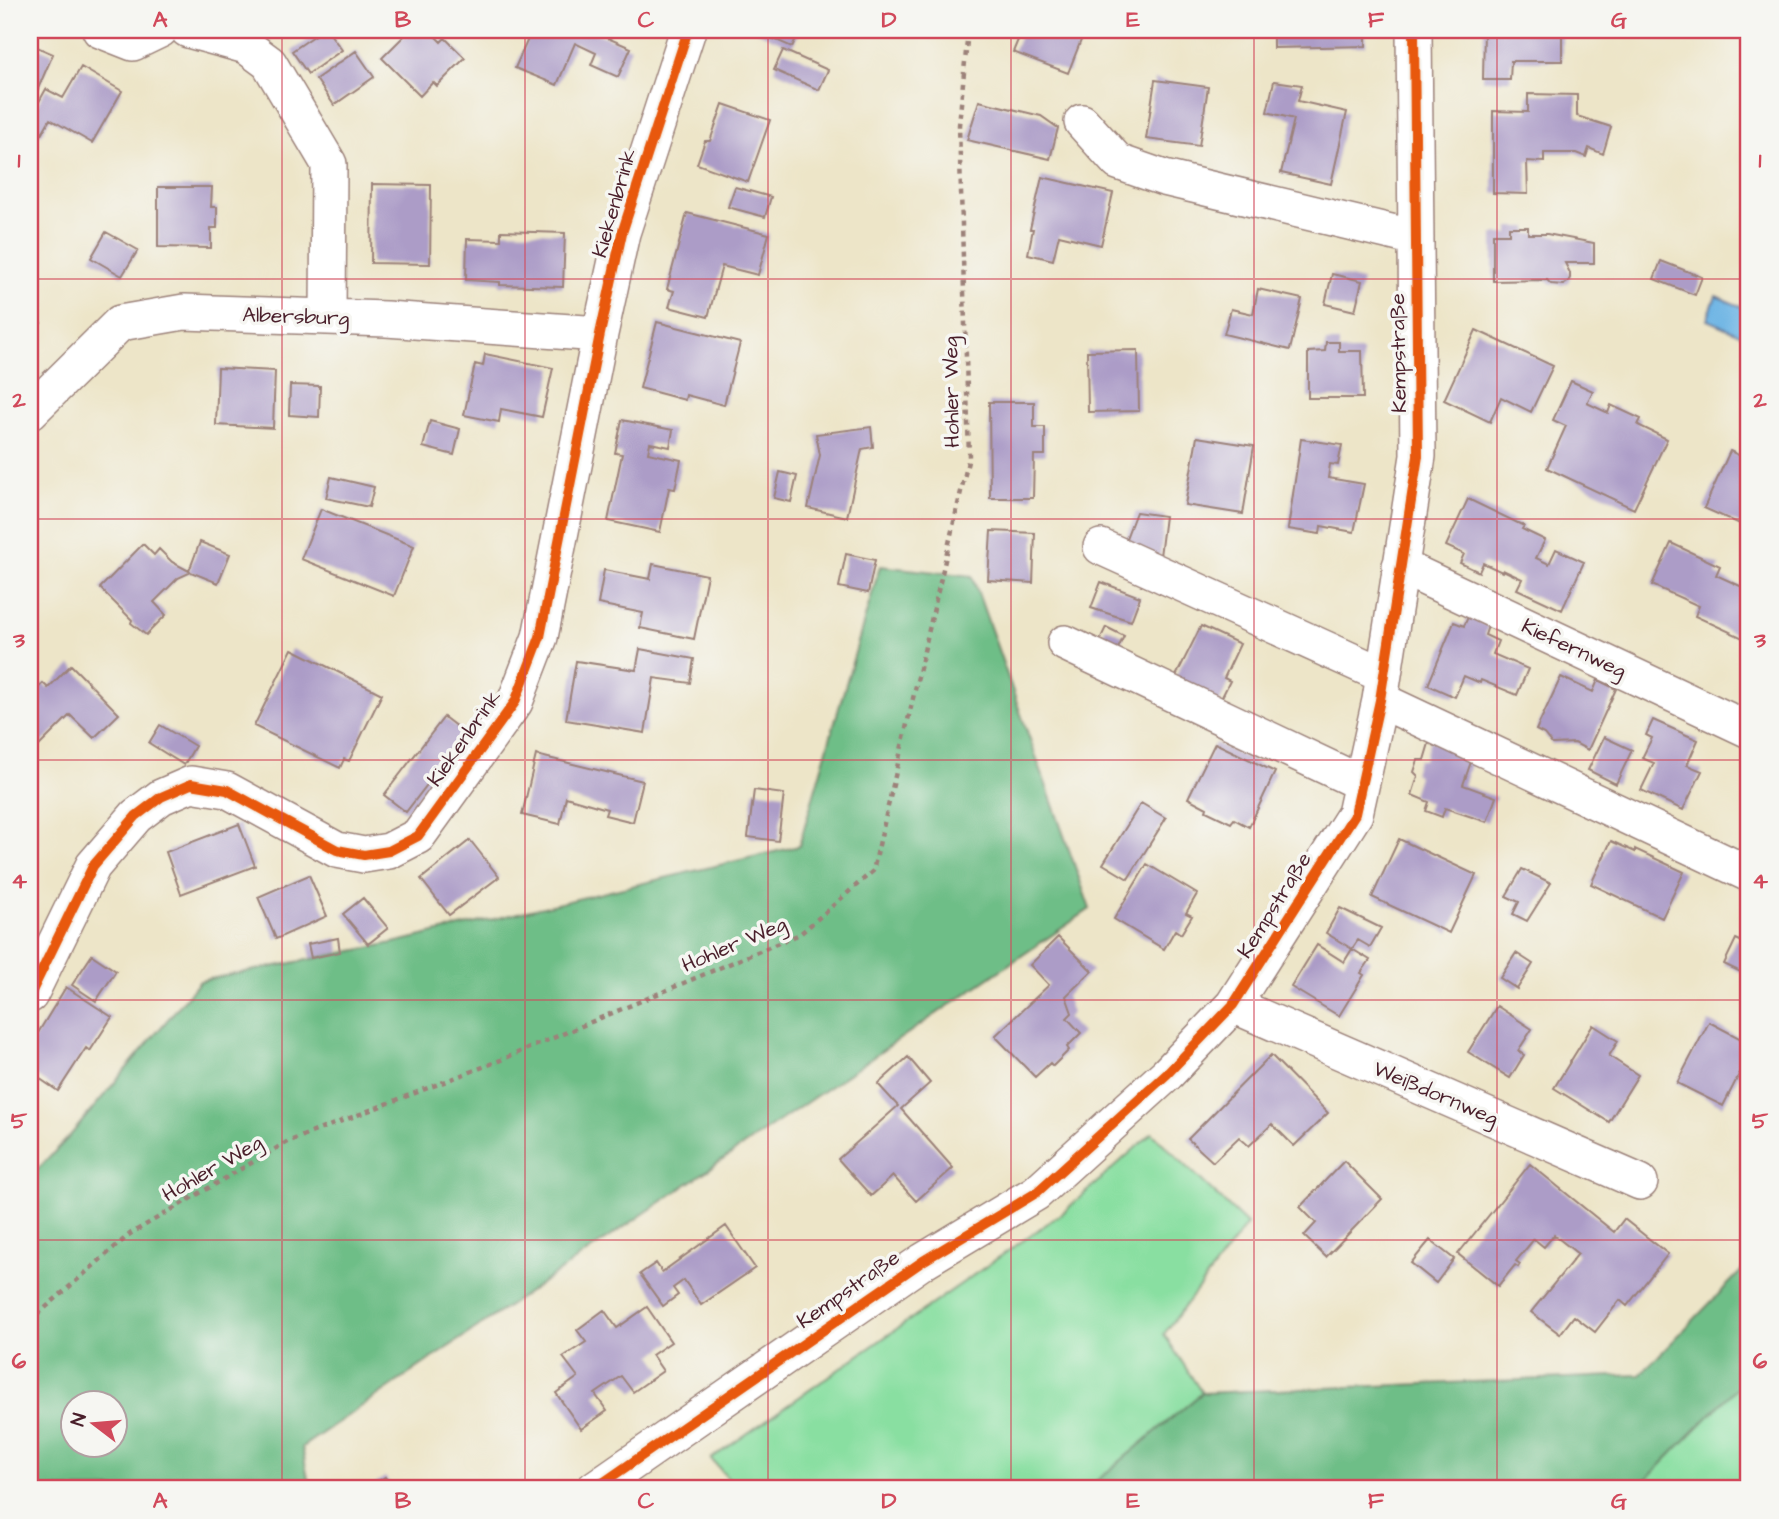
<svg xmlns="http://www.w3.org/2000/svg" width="1779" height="1519" font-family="'Architects Daughter',sans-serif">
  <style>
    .green { fill: #89dfa1; stroke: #6a7f66; stroke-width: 2 }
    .forest { fill: #6ebe87; stroke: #5c6e59; stroke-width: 2; fill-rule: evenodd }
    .water { fill: #6cb4e4; stroke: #5b6a88; stroke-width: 2 }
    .building { fill: #ac9cc7 }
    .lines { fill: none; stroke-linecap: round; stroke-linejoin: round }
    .minor-casing { stroke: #9c827a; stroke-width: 38 }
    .path { stroke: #9c827a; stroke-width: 4.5; stroke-dasharray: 5 5; stroke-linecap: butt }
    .minor { stroke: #fff; stroke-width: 35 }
    .cycleway-casing { stroke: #f6f6f2; stroke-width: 15 }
    .cycleway { stroke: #e8590c; stroke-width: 10 }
    .grid { fill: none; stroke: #d1495b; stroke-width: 2; stroke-opacity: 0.55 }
    .labels { text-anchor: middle; stroke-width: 7; stroke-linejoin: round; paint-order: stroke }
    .street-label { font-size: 21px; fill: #4a1f2b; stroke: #f6f6f2 }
    .neatline { fill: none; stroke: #d1495b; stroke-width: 2.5 }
    .grid-label { font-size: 23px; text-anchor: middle; font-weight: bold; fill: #d1495b }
  </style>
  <rect width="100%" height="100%" fill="#f6f6f2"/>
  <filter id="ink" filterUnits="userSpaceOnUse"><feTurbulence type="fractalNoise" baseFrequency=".0143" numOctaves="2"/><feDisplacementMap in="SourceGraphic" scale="14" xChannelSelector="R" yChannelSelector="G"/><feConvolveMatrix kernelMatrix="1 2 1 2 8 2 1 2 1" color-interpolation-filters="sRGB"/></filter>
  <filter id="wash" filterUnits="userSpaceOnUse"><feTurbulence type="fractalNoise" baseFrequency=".00686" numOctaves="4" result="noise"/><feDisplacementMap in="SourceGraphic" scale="28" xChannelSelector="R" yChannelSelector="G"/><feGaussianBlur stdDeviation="1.57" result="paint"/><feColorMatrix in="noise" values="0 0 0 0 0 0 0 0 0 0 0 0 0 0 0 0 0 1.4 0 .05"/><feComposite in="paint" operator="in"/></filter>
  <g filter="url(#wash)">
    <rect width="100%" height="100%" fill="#ede5c8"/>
    <path class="green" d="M1152,1133l95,91 -83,110 38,59 -115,96h-350l-26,-30 354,-248z
      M1749,1375v114h-112l2,-2z"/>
    <path class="forest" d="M880,566l92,10 118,333 -788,538 8,42h-280v-312l39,-40 131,-156 193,-38 406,-97zM74,1404h42v42h-42z
      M1749,1263v112l-112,114h-550l115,-96 438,-18z"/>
    <path class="water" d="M1716,296l33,14v28l-42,-18z"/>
    <g id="blocks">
      <path class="building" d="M323,30h4l15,20 -34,24 -16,-23z
        M410,30h19l12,12 4,-4 20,20 -28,28 -4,-4 -13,14 -38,-38z
        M532,30h57l42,18 -13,29 -27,-12 5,-12 -21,-10 -18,42 -42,-17z
        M753,30h47l-8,17z
        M1022,30h63l-17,43 -55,-21z
        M1183,30h47v2l-47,1z
        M1273,30h93v16l-93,2z
        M1484,30h78v31h-51l-1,19h-27z
        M30,44l23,10 -16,37 -7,-3z
        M783,50l45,20 -9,20 -45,-20z
        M356,51l18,26 -40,28 -18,-26z
        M81,67l41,24 -30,52 -42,-24 -9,16 -11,-7v-10l16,-29 17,9z
        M1155,80l53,7 -9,59 -53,-7z
        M1274,81l28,4 -4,16 49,11 -16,72 -50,-11 13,-54 -27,-7z
        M1528,94l49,1v21l34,11 -8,27 -14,-6 -3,9 -10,-4h-32v9l-17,-1 1,33 -35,-1v-82l35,1z
        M979,101l62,15 17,12 -8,31 -83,-19z
        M723,104l47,16 -22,62 -51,-18 8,-23h5z
        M1042,177l71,16 -12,52 -42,-10 -6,25 -25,-6 5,-25h-3z
        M372,184l59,1 -1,79 -59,-1z
        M158,187h54l-1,20h6v21h-6v20l-53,-1z
        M735,187l36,10 -6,20 -37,-10z
        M687,213l82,21 -11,41 -36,-9 -14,51 -39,-10 5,-16 -7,-2z
        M1509,227h19v7h19l47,9v20h-29l5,10v5l-2,4 -5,3 -12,-1 -4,-4 -54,1v-47h16z
        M501,231l64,2 -2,54 -63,-2v-3l-34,-2 1,-41 34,1z
        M106,232l32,18 -16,26 -31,-18z
        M1661,261l41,16 -7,18 -41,-16z
        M1332,274l30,7 -7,30 -30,-7z
        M1258,289l44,10 -12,51 -66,-16 7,-25 22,5z
        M30,311l11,12 -11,11z
        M657,322l83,21 -16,62 -38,-10 -1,5 -45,-12z
        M1476,330l77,36 -22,46 -30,-15 -11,25 -46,-22z
        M1326,342h13v9h23l1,47h-55v-46l17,-1z
        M1138,350l1,61 -51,1 -1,-61z
        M485,354l68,14 -11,49 -41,-8 -2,13 -35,-7 11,-51 8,2z
        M218,368l57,3 -2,57 -57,-3z
        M1571,381l22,10 -6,12 21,10 3,-8 30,14 -3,6 29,14 -33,70 -87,-41 19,-42 -13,-6z
        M290,385l30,1 -1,31 -30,-2z
        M989,402h45v25h11v28h-11l-1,43h-43z
        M622,420l51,10 -3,17 -20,-4 -2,10 33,7 -6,29 -6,-1 -9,44 -52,-11 14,-67 -7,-1z
        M430,421l30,8 -6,26 -31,-8z
        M871,427l2,20 -11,2 -15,68 -39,-9 12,-53 -4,-21z
        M1197,437l57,9 -11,68 -58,-9z
        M1301,439l41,6 -4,20 -8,-1 -2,14 36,6 -10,48 -33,-6 -1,8 -32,-5z
        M1730,451l19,9v68l-45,-20z
        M780,472l17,4 -6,26 -17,-4z
        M331,477l43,10 -5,20 -43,-9z
        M1468,499l56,27 -2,3 23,11 -9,18 13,6 7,-15 28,13 -22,48 -45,-21 5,-10 -19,-9 -1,2 -19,-9 -4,9 -19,-9 4,-9 -18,-8z
        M321,509l93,37 -20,50 -93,-37z
        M1136,512l29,4 -5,40 -35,-15z
        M991,531l44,2 -2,50 -45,-3z
        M200,542l30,12 -12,29 -27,-11 -13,6 -24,24 12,13 -20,20 -15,-12 1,-3 -32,-32 43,-44 11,11 5,-6 13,13 17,9z
        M1671,543l49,23 -4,9 33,15v41l-4,8 -50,-23 4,-10 -47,-21z
        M846,554l29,6 -7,33 -29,-6z
        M653,564l54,11 -13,64 -54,-11 3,-15 -45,-9 6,-34 46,9z
        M1101,582l39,15 -9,24 -40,-13z
        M1468,617l20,9 -3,9 13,6 -5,13 35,15 -11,26 -36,-15 -1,3 -16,-7 -9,21 -27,-12 26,-63 10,4z
        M1201,626l39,18 -16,34 6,3 -11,22 -45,-23z
        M1106,627l18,9 -10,21 -18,-9z
        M292,649l90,45 -33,67 -5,-2 -4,9 -86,-42z
        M640,649l54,10 -4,24 -36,-5 -9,55 -79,-13 10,-59 60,9z
        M71,665l48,49 -25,24 -24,-23 -38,38 -2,-2v-55l13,-13 5,5z
        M1561,677l32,15 5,-12 18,9 -28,61 -13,-7 -23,1 -8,-10 -8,-4z
        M444,717l22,17 -60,78 -22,-17z
        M1653,720l45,20 -11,25 15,6 -19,39 -42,-20 13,-27 -12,-5 10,-20 -6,-3z
        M160,725l35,21 -11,19 -35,-22z
        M1604,737l28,13 -16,34 -28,-14z
        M1430,740l43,16 -10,29 33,12 -9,25 -42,-14 -3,9 -16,-6 3,-9 -17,-7 6,-19 -4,-4 4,-12h6z
        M1215,743l60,29 -26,55 -15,-8 -3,4 -25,-12 1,-3 -19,-10z
        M536,755l107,26 -10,41 -28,-7 2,-6 -41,-12 -6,27 -38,-9z
        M754,790l30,4 -6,47 -30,-4z
        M1141,803l25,15 -38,61 -25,-15z
        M239,824l16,42 -74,28 -15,-42z
        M1399,839l77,36 -27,58 -77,-36z
        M470,840l29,37 -50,38 -28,-36z
        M1611,841l24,11v-3l49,23 -22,46 -71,-34z
        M1147,864l50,30 -11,19 6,3 -11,18 -6,-4 -11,19 -50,-30z
        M1522,869l29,14 -24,38 -14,-7 6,-12 -13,-6z
        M309,875l18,41 -51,23 -18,-42z
        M363,898l25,30 -20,16 -25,-30z
        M1340,908l41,20 -11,19 -12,-7 -6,9 18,11 -9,13 3,2 -25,41 -48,-29 26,-42 27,17 8,-13 -26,-16z
        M1058,937l34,34 -26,25 6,17 -5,5 14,15 -14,14 2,3 -16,16 -3,-3 -15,14 -40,-41 54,-51 -19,-20z
        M338,938l2,14 -29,6 -3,-14z
        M1736,939l13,6v31l-25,-12z
        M1516,953l17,11 -16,25 -17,-11z
        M92,955l24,16 -20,30 -24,-16z
        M66,987l46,30 -22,34 -4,-3 -28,43 -28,-19v-26z
        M1497,1006l35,23 -14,22 6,4 -14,23 -42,-26z
        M1709,1022l40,21v12l-26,51 -46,-23z
        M1593,1025l25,16 -9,15 29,19 -29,47 -55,-34z
        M1271,1055l57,58 -34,33 -22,-22 -23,22 -10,-9 -26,25 -25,-23z
        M908,1057l22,26 -29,26 52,59 -37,33 -23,-25 -22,20 -33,-37 60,-53 -20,-22z
        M1344,1161l38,38 -56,58 -22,-21 12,-13 -16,-16z
        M1530,1164l84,68 10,-13 44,35 -41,52 -7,-6 -25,32 -21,-16 -14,18 -29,-22 47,-58 -24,-19 -10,12 -10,-8 -18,22 4,3 -2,3 -3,-2 -17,21 -40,-32z
        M726,1226l29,42 -54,37 -17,-25 -11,8 5,7 -15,11 -23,-32 16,-11 6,9z
        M1430,1240l24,19 -18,24 -25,-20z
        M647,1307l24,35 -19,13 11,16 -30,21 -12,-16 -26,18 12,17 -26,18 -25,-36 22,-16 -15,-20 23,-15 -9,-12 27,-20 13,18z
        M385,1477l8,12h-26z"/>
    </g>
  </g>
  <g filter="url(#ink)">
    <use href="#blocks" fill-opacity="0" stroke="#9c827a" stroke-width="2"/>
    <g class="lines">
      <g class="minor-casing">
        <path id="minor" d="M100,30l33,13 27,-13
          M188,30l58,16 23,17 60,101 -1,153
          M1082,122l36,40 46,16 252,60
          M30,412l90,-89 64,-11 202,7 214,15
          M1101,547l282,128
          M1400,566l349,164
          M1065,643l296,140
          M1380,700l369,174
          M30,995l63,-129 43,-50 25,-19 30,-13 36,6 110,60 27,5 25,-4 29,-15 97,-134 25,-65 60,-303 22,-101 66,-203
          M1233,1005l407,177
          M594,1489l329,-228 113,-68 131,-119 66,-69 122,-191 25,-114 38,-244 -4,-426"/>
      </g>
      <path class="path" d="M30,1321l100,-87 157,-92 209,-80 304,-128 73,-63 96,-414 -10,-332 9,-95"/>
      <use href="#minor" class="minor"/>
      <g class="cycleway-casing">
        <path id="cycleway" d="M30,995l63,-129 43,-50 25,-19 30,-13 36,6 110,60 27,5 25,-4 29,-15 97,-134 25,-65 60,-303 22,-101 66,-203
          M594,1489l329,-228 113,-68 131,-119 66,-69 122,-191 25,-114 38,-244 -4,-426"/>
      </g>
      <use href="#cycleway" class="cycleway"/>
    </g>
  </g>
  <path class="grid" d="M282,30v1459M525,30v1459M768,30v1459M1011,30v1459M1254,30v1459M1497,30v1459M30,279h1719M30,519h1719M30,760h1719M30,1000h1719M30,1240h1719"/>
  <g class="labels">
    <g class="street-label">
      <text transform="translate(614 203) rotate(-74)" y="7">Kiekenbrink</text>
      <text transform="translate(296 316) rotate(2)" y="7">Albersburg</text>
      <text transform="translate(1398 353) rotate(-91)" y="7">Kempstraße</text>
      <text transform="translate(951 392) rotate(-91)" y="7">Hohler Weg</text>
      <text transform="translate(1574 648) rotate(25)" y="7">Kiefernweg</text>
      <text transform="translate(464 738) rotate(-55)" y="7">Kiekenbrink</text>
      <text transform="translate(1274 905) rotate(-58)" y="7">Kempstraße</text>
      <text transform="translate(734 944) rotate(-23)" y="7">Hohler Weg</text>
      <text transform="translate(1436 1093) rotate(23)" y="7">Weißdornweg</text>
      <text transform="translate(212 1168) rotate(-30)" y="7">Hohler Weg</text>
      <text transform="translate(848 1289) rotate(-35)" y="7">Kempstraße</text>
    </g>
  </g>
  <rect width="1779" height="1519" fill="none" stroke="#f6f6f2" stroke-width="77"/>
  <g transform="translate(94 1424) rotate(286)"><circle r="33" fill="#f6f6f2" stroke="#b1a0a2" stroke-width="2"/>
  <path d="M0-5L12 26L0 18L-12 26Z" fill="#d1495b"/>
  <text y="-10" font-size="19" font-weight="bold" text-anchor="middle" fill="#4a1f2b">N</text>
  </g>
  <rect x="38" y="38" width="1702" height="1442" class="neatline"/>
  <g class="grid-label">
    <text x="160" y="27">A</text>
    <text x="403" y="27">B</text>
    <text x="646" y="27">C</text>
    <text x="889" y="27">D</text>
    <text x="1133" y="27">E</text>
    <text x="1376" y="27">F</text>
    <text x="1619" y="27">G</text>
    <text x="19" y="167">1</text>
    <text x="1760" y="167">1</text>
    <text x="19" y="407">2</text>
    <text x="1760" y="407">2</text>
    <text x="19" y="647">3</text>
    <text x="1760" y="647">3</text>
    <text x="19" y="888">4</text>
    <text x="1760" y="888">4</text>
    <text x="19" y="1128">5</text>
    <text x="1760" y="1128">5</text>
    <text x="19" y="1368">6</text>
    <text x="1760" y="1368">6</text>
    <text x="160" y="1508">A</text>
    <text x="403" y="1508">B</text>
    <text x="646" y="1508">C</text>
    <text x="889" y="1508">D</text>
    <text x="1133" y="1508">E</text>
    <text x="1376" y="1508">F</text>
    <text x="1619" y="1508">G</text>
  </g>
</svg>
